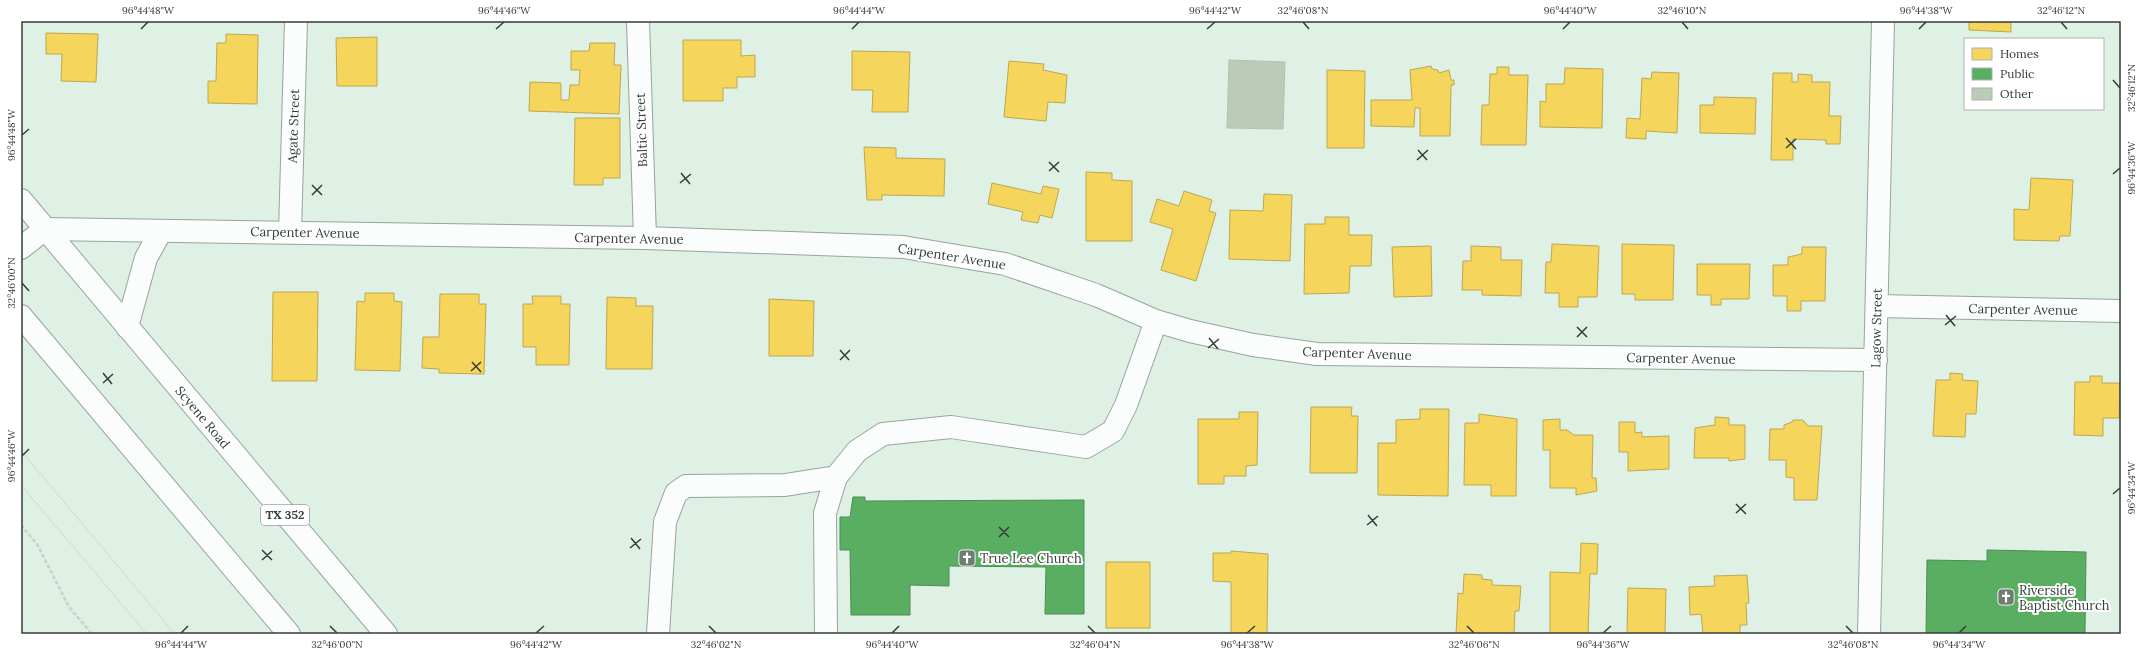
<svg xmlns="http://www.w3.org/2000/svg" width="2142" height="655" font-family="Lora,serif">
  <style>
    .homes { fill: #f6d55c; stroke: #bba851 }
    .public { fill: #5aae61; stroke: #4e8c54 }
    .building { fill: #bbcbb7; stroke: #b6c1b7 }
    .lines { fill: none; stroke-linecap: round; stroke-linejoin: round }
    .minor-casing { stroke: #98a49c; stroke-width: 24 }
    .major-casing { stroke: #98a49c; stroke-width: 24 }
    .path { stroke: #cbd1cc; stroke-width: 2.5; stroke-dasharray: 4 2; stroke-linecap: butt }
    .minor { stroke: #fafdfb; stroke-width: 22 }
    .major { stroke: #fafdfb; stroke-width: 22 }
    .tram { stroke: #d4d8d6; stroke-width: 1 }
    .ticks { fill: none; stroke: #323e36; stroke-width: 1.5 }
    .labels { text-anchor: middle; stroke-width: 4; stroke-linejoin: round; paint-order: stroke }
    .shield { fill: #fff; stroke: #707872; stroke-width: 1 }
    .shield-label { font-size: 12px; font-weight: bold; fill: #323e36 }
    .street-label { font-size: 13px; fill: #323e36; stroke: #fff }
    .poi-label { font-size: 13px; fill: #323e36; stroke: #fff; text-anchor: start }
    .neatline { fill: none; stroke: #323e36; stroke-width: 1.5 }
    .ticks-label { font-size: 10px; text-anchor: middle; fill: #323e36 }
  </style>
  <rect width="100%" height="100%" fill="#dff0e5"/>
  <path class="homes" d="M1969,21h42v11l-42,-2z
    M46,33l52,1 -2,48 -35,-1 1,-27h-16z
    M226,34l32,1 -1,69 -49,-1v-22h8l1,-38h9z
    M377,37v49h-40l-1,-48z
    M683,40h58v16l14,-1v22h-18v11h-14v13h-40z
    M590,43h25l-1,22h7l-2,49 -90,-3 1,-29 31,1v17h8l1,-15h9l1,-15h-9v-19h18z
    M852,51l58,1 -2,60h-36l1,-22h-21z
    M1009,61l35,3 -1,6 24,5 -2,28 -17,-1 -2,19 -42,-4z
    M1431,66l1,3 6,1 1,3 10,-3 2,10h3v5h-3l-1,51h-30v-28h-5l-1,19 -43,-1v-26h41l-2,-30z
    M1497,67h12v8h19l-2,70h-45l1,-40h7l1,-31h7z
    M1565,68l38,1 -1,59 -62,-1v-26l6,1v-18h18z
    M1327,70l38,1 -1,77h-37z
    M1652,72l27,1 -2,60 -31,-2v8l-20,-1 1,-20 13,1 2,-41 9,1z
    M1773,73h19v9h6v-8l14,1v7h18l-1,34h12l-1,28h-14v-4l-33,-1v21h-22z
    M1714,97l42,1 -1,36 -55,-1v-28h14z
    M575,118h45v60h-17v7h-29z
    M864,147l32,1v10l49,1 -1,37 -62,-1v5h-15z
    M1086,172l26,1v7l20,1v60h-46z
    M2031,178l42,2 -3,56h-10l-1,5 -45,-1v-31l15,1z
    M992,183l49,11 2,-8 16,3 -7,29 -12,-3 -2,8 -17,-3 2,-8 -35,-8z
    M1184,191l28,9 -3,11 7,2 -20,68 -35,-11 12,-41 -23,-7 7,-23 22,7z
    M1264,194l28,1 -2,66 -61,-2 1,-49 33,1z
    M1325,217h24v18h23l-1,31h-21l-1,27 -45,1 1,-70h20z
    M1552,244l47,2 -2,51h-19v10h-19v-14h-14l1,-31h5z
    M1622,244l52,1 -1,55h-38v-6h-13z
    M1431,246l1,50 -38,1 -2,-50z
    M1471,246l30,1v13h21l-1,36 -39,-1v-5h-20l1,-29h8z
    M1802,247h24l-1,54h-24v10h-14v-15h-14v-31h15v-8l14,-3z
    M1697,264h53l-1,35h-28v6h-10v-10h-14z
    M273,292h45l-1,89h-45z
    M365,293h29v8l8,1 -2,69 -45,-1 2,-69 8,1z
    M440,294h39v10h7l-2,70 -45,-1v-4l-17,-1 1,-31h16z
    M532,296h29v8h9l-1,61h-33v-18h-13v-43h10z
    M607,297l29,1v8h17l-1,63h-46z
    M769,299l45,2 -1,55h-44z
    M1950,373l13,1 -1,6 16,1 -2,33h-10l-1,23 -32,-1 3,-56h14z
    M2090,376h12v7h18l-1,35h-16v18l-29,-1 1,-53h15z
    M1311,407h41l-1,9h7l-1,57h-47z
    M1420,409h29l-1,87 -70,-1v-52h18v-23l24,-1z
    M1239,412h19l-1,53 -11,1v10h-22v8h-26v-65h41z
    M1479,414l38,5 -1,77h-25v-11h-27l1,-62h14z
    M1715,417l14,1v7h16v34l-16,2v-3h-35l1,-30 20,-3z
    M1560,419v11h7l7,5h19l-1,43h4l1,13 -21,4v-7h-26v-38h-7v-30z
    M1793,420h10l5,6h14l-5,74h-23v-22l-8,-1v-17h-17l1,-31h14v-4l8,-3z
    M1619,422h16v11l7,-1v5l27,-1v33l-41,2v-19h-9z
    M1581,543l17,1 -1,30h-7l-2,60h-38v-62l30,1z
    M1231,551l37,3 -1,80h-36v-52l-18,-1v-28h18z
    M1106,562h44v66h-44z
    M1464,574l18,1v4l10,1v5l29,1 -2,25h-4l-1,23h-58l2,-41 5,1z
    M1747,575l2,28h-3l1,22h-7v9h-37l-2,-20 -11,1 -1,-28 26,-1 -1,-10z
    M1628,588l38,1 -1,45h-38z"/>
  <path class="public" d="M853,497h12v4l219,-1v114h-39l1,-47 -97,-1v20l-39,-1v30h-59l-1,-65h-10v-33h10z
    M1987,550l99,2 -1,82h-159l1,-74 60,1z"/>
  <path class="building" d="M1229,60l56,2 -2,67 -56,-1z"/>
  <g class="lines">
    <g class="minor-casing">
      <path id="minor" d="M638,21l7,217
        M290,232l6,-211
        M21,248l24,-19 600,9 258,9 102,17 91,31 60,26 34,10 63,14 64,9 559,6
        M1877,306l244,5
        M658,634l7,-112 11,-29 10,-7 99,-1 51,-8
        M826,634l-1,-121 11,-36 21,-26 26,-17 68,-7 135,20 27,-16 13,-26 30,-84
        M1869,634l14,-613"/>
    </g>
    <g class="major-casing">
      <path id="major" d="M21,200l365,434
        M21,316l268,318
        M127,327l19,-69 15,-27"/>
    </g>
    <path class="path" d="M21,525l16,19 32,63 23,27"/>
    <use href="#minor" class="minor"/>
    <use href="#major" class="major"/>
    <path class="tram" d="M21,451l154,183
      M21,485l126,149"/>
  </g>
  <path class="ticks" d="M1303,22l6,7M1682,22l6,7M2061,22l6,7M141,29l7,-7M496,29l8,-7M852,29l7,-7M1207,29l8,-7M1563,29l7,-7M1919,29l7,-7M2113,80l7,8M22,135l7,-6M1786,138l10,11M1786,148l10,-9M1418,150l9,10M1417,160l11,-10M1049,162l10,10M1049,171l10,-9M681,173l9,11M2113,174l7,-6M680,183l11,-9M312,185l10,10M312,195l10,-10M22,283l7,8M1946,315l9,11M1945,325l11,-9M1577,327l10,10M1577,337l10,-10M1209,338l9,11M1208,348l11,-9M840,350l9,10M840,360l10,-10M472,362l9,10M471,371l10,-9M103,373l9,11M103,383l10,-9M22,456l7,-7M2113,494l7,-6M1736,504l10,10M1736,513l10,-9M1368,515l9,11M1367,525l11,-9M999,527l10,10M999,537l10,-10M631,538l9,11M630,548l11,-9M262,550l10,10M262,560l10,-9M330,626l7,7M709,626l7,7M1088,626l7,7M1467,626l7,7M1846,626l7,7M181,633l7,-7M536,633l8,-7M892,633l7,-7M1247,633l8,-7M1603,633l8,-7M1959,633l7,-7"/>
  <defs>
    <g id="church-square" transform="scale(0.9)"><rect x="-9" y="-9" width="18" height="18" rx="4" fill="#6f7c73" stroke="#fff"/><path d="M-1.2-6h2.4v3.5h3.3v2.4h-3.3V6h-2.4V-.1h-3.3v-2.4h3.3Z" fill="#fff"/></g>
  </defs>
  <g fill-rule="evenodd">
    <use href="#church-square" x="967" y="558"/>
    <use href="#church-square" x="2006" y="597"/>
  </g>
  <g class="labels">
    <rect class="shield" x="261" y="505" width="48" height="20" rx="3"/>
    <g class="shield-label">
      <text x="285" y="519">TX 352</text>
    </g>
    <g class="street-label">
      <text transform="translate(293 126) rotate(-88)" y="5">Agate Street</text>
      <text transform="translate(641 130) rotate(-92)" y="5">Baltic Street</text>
      <text transform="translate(305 232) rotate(1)" y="5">Carpenter Avenue</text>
      <text transform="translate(629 238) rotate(1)" y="5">Carpenter Avenue</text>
      <text transform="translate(952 256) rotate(9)" y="5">Carpenter Avenue</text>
      <text transform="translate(2023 309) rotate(1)" y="5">Carpenter Avenue</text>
      <text transform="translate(1876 328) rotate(-89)" y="5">Lagow Street</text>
      <text transform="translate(1357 353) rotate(2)" y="5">Carpenter Avenue</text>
      <text transform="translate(1681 358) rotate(1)" y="5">Carpenter Avenue</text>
      <text transform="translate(203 417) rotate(50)" y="5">Scyene Road</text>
    </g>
    <g class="poi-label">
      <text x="980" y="563">True Lee Church</text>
      <text x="2019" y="595">Riverside<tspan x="2019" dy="15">Baptist Church</tspan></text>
    </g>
  </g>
  <rect width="2142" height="655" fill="none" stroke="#ffffff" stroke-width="44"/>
  <rect x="1964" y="38" width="140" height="72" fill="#ffffff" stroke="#adb2af"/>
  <rect x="1972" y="48" width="20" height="12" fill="#f6d55c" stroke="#adb2af"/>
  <text x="2000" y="58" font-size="12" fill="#323e36">Homes</text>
  <rect x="1972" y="68" width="20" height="12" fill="#5aae61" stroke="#adb2af"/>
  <text x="2000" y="78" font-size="12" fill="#323e36">Public</text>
  <rect x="1972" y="88" width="20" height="12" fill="#bbcbb7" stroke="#adb2af"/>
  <text x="2000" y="98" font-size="12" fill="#323e36">Other</text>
  <rect x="22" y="22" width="2098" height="611" class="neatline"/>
  <g class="ticks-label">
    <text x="148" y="14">96°44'48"W</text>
    <text x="504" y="14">96°44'46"W</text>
    <text x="859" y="14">96°44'44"W</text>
    <text x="1215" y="14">96°44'42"W</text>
    <text x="1303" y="14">32°46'08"N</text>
    <text x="1570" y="14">96°44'40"W</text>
    <text x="1682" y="14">32°46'10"N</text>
    <text x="1926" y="14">96°44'38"W</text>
    <text x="2061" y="14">32°46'12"N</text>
    <text transform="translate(2131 88) rotate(-90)" y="4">32°46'12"N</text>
    <text transform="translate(11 135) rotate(-90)" y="4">96°44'48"W</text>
    <text transform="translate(2131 168) rotate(-90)" y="4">96°44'36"W</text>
    <text transform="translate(11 283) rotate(-90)" y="4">32°46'00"N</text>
    <text transform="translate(11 456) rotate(-90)" y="4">96°44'46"W</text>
    <text transform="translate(2131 488) rotate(-90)" y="4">96°44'34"W</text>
    <text x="181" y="648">96°44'44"W</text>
    <text x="337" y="648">32°46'00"N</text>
    <text x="536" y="648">96°44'42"W</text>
    <text x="716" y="648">32°46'02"N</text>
    <text x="892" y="648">96°44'40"W</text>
    <text x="1095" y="648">32°46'04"N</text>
    <text x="1247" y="648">96°44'38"W</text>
    <text x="1474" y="648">32°46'06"N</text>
    <text x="1603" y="648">96°44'36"W</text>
    <text x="1853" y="648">32°46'08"N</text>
    <text x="1959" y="648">96°44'34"W</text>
  </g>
</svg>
